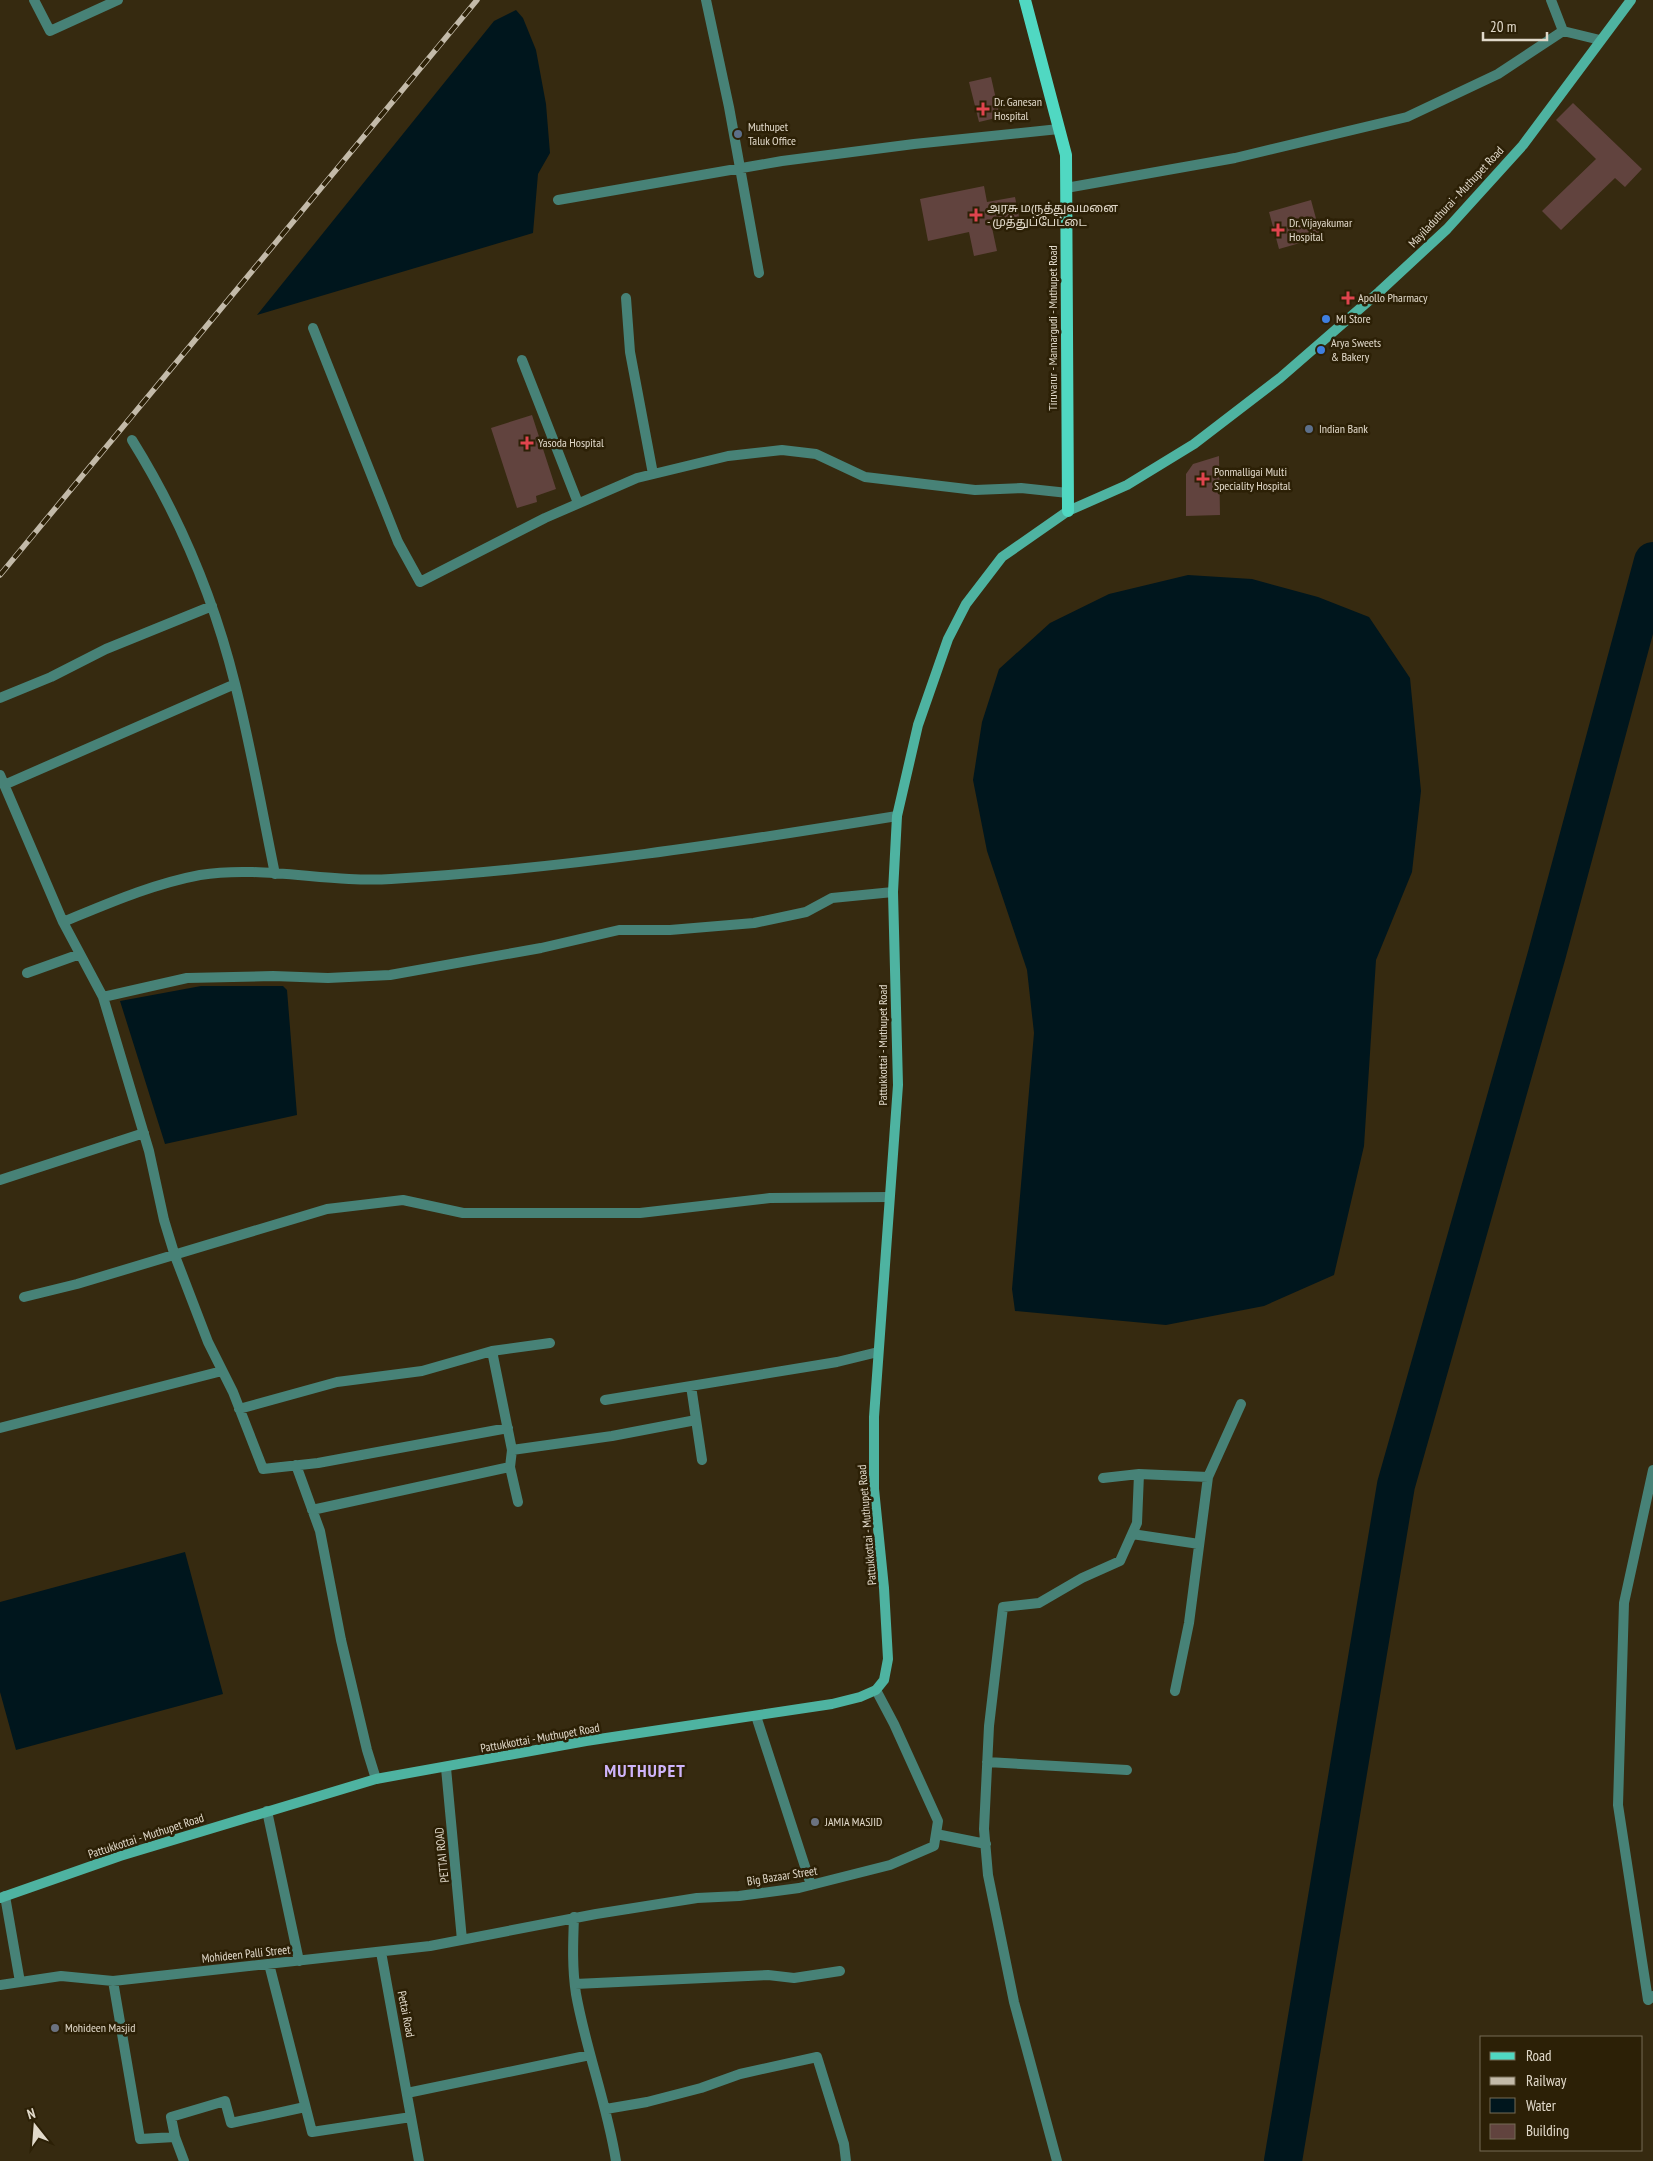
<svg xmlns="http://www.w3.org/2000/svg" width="1653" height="2161" font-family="'PT Sans Narrow','Noto Sans Tamil',sans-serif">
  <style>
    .water { fill: #00161d }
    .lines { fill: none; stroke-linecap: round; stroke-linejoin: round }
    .river { stroke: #00161d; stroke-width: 38 }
    .building { fill: #61433e }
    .street { stroke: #478277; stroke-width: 10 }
    .secondary { stroke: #4eb3a1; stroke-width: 10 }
    .primary { stroke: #50d8c2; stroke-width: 12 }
    .rail-casing { stroke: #c3baa9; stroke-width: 5.5 }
    .rail { stroke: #2c2006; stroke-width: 4; stroke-dasharray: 11; stroke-linecap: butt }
    .health-dot { fill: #e0444e; stroke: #2c2006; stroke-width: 2 }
    .service-dot { fill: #5c6f8a; stroke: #2c2006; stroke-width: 2 }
    .shop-dot { fill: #3f7fe0; stroke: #2c2006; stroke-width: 2 }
    .worship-dot { fill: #6b7280; stroke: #2c2006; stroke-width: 2 }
    .labels { text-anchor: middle; stroke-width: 5; stroke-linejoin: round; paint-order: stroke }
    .poi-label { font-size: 12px; fill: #e1d9ca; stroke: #2c2006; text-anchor: start }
    .street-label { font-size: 12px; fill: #e1d9ca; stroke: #2c2006 }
    .district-label { font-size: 18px; font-weight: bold; letter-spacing: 1px; fill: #cfb4fa; stroke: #2c2006 }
  </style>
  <rect width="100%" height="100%" fill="#362a10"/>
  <path class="water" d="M516,10l7,8 13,32 10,54 4,49 -12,21 -5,59 -276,82 237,-294z
    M1188,575l64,4 66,18 51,20 41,61 11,113 -9,81 -36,88 -12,186 -30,129 -70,31 -98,19 -151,-14 -3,-22 22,-256 -7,-63 -40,-119 -14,-71 9,-58 17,-53 51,-46 59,-29z
    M201,986h82l4,4 10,125 -132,29 -45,-143z
    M185,1552l38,142 -207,56 -16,-58v-90z"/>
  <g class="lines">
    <path class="river" d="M1283,2161l113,-676 151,-531 106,-393"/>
  </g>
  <path class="building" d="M991,77l9,40 -21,5 -10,-40z
    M1573,103l69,66 -17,18 -10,-9 -54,52 -19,-19 54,-52 -40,-39z
    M984,186l3,16 28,-5 4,20 -28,6 6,28 -23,5 -5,-24 -41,9 -8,-42z
    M1311,200l10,37 -42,12 -10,-37z
    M532,415l24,74 -20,7 1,6 -20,6 -26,-80z
    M1219,456l1,59 -34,1v-42l7,-10z"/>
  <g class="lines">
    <path class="street" d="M34,0l16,31 68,-31
      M706,0l23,107 30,166
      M1551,0l12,31
      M1066,188l169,-30 172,-41 91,-43 65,-43 37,9
      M558,200l224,-39 132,-17 145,-15
      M626,298l4,54 23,122
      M313,328l85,214 22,40 125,-64 92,-40 91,-22 54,-6 34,4 49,23 110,13 46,-2 47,5
      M522,360l56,143
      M132,440c46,74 82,159 103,244 16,63 27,127 40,190
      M0,698l51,-21 55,-28 106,-43
      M0,775l63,147 40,75 46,154 15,69 11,36 33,86 25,50 30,77 55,-6 190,-35
      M4,785l231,-101
      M63,922c44,-18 89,-38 137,-47 62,-10 128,8 191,4 170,-10 339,-36 506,-63
      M27,973l53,-19
      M103,997l84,-19 86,-2 55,2 62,-3 151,-27 78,-18h51l84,-7 52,-11 26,-14 61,-6
      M0,1180l144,-47
      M24,1297l53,-13 250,-75 76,-9 60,13h177l130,-15 119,-1
      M492,1351l20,99 -2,17 8,35
      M691,1386l11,74
      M605,1400l232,-38 41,-10
      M239,1409l98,-27 85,-11 70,-20 58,-8
      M0,1428l222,-57
      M512,1450l100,-14 84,-16
      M296,1465l24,66 21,109 26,110 9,29
      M1653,1470l-29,133 -6,202 30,195 5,-4
      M1103,1478l36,-4 69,3
      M312,1510l198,-43
      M1132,1534l67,10
      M1175,1691l14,-68 19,-146 33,-73
      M756,1716l55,169
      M987,1762l140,8
      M446,1768l16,172
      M267,1811l32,150
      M936,1834l50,10
      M5,1896l15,86
      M574,1917c-1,26 -2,51 2,77 10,56 31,110 40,167
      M381,1952l38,209
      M269,1964l43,168 99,-15
      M113,1981l27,158 35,-2 9,24
      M575,1984l193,-9 26,3 46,-7
      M0,1985l61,-9 52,5 317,-35 166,-32 101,-16 42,-2 60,-8 91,-23 44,-19 4,-25 -44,-97 -18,-34
      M407,2093l183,-38
      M606,2109l41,-7 54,-14 39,-14 77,-17 27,87 2,17
      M175,2137l-4,-20 54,-16 6,22 74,-16
      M1057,2161l-43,-159 -26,-127 -4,-46 5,-103 14,-119 36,-4 43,-25 38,-17 17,-38 2,-49"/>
    <path class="secondary" d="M0,1898l120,-42 256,-77 210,-38 246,-37 28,-7 16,-7 8,-10 4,-21 -4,-71 -10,-99v-72l24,-332 -5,-193 4,-76 21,-91 30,-86 18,-35 36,-47 66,-46 59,-26 67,-41 86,-66 99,-86 68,-63 76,-84 108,-145"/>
    <path class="primary" d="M1025,0l41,155 2,356"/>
    <g class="rail-casing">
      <path id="rail" d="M0,575l477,-575"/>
    </g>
    <use href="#rail" class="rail"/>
  </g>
  <g class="health-dot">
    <path d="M980.5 101.5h5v5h5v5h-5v5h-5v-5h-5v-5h5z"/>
    <path d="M973.5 207.5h5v5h5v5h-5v5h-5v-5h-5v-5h5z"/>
    <path d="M1275.5 222.5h5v5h5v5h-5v5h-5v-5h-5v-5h5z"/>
    <path d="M1345.5 290.5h5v5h5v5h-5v5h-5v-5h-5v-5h5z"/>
    <path d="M524.5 435.5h5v5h5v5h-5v5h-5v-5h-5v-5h5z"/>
    <path d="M1200.5 471.5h5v5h5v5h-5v5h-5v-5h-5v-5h5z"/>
  </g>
  <g class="service-dot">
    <circle cx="738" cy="134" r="5"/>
    <circle cx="1309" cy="429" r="5"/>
  </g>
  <g class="shop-dot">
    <circle cx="1326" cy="319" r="5"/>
    <circle cx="1321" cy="350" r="5"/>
  </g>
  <g class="worship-dot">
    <circle cx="815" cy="1822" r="5"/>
    <circle cx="55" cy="2028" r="5"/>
  </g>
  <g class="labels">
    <g class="poi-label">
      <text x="994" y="106">Dr. Ganesan<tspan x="994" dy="14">Hospital</tspan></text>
      <text x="748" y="131">Muthupet<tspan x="748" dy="14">Taluk Office</tspan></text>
      <text x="987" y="212">அரசு மருத்துவமனை<tspan x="987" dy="14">- முத்துப்பேட்டை</tspan></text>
      <text x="1289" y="227">Dr. Vijayakumar<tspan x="1289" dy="14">Hospital</tspan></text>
      <text x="1358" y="302">Apollo Pharmacy</text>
      <text x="1336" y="323">MI Store</text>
      <text x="1331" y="347">Arya Sweets<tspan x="1331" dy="14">&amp; Bakery</tspan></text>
      <text x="1319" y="433">Indian Bank</text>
      <text x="538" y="447">Yasoda Hospital</text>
      <text x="1214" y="476">Ponmalligai Multi<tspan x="1214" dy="14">Speciality Hospital</tspan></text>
      <text x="825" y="1826">JAMIA MASJID</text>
      <text x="65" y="2032">Mohideen Masjid</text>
    </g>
    <g class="street-label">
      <text transform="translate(1456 197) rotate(-47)" y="4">Mayiladuthurai - Muthupet Road</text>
      <text transform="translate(1053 328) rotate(-90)" y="4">Tiruvarur - Mannargudi - Muthupet Road</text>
      <text transform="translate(883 1045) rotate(-90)" y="4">Pattukkottai - Muthupet Road</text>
      <text transform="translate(867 1525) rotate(-95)" y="4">Pattukkottai - Muthupet Road</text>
      <text transform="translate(540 1738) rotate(-10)" y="4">Pattukkottai - Muthupet Road</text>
      <text transform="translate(146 1836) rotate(-18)" y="4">Pattukkottai - Muthupet Road</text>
      <text transform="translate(442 1855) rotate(-96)" y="4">PETTAI ROAD</text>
      <text transform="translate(782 1876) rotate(-9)" y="4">Big Bazaar Street</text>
      <text transform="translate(246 1954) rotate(-6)" y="4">Mohideen Palli Street</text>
      <text transform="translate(406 2014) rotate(79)" y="4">Pettai Road</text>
    </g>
    <g class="district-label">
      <text x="645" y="1777">MUTHUPET</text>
    </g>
  </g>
  <rect x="1480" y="2036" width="162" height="115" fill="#2c2006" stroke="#746a54"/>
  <rect x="1490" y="2052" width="25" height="8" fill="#50d8c2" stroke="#746a54"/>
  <text x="1526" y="2061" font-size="15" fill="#e1d9ca">Road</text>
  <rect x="1490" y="2077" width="25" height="8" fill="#c3baa9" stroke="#746a54"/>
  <text x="1526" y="2086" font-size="15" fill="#e1d9ca">Railway</text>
  <rect x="1490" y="2098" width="25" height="15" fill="#00161d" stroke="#746a54"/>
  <text x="1526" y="2111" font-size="15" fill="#e1d9ca">Water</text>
  <rect x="1490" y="2124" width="25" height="15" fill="#61433e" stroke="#746a54"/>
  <text x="1526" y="2136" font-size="15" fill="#e1d9ca">Building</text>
  <g transform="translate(35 2126) rotate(343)" stroke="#2c2006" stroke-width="4" paint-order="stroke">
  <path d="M0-4L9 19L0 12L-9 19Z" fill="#e1d9ca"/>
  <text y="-8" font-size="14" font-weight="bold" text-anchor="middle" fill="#e1d9ca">N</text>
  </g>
  <path d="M1483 32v8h64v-8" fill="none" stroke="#e1d9ca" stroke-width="2.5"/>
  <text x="1490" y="32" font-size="15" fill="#e1d9ca" stroke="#2c2006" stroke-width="4" paint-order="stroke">20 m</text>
</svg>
